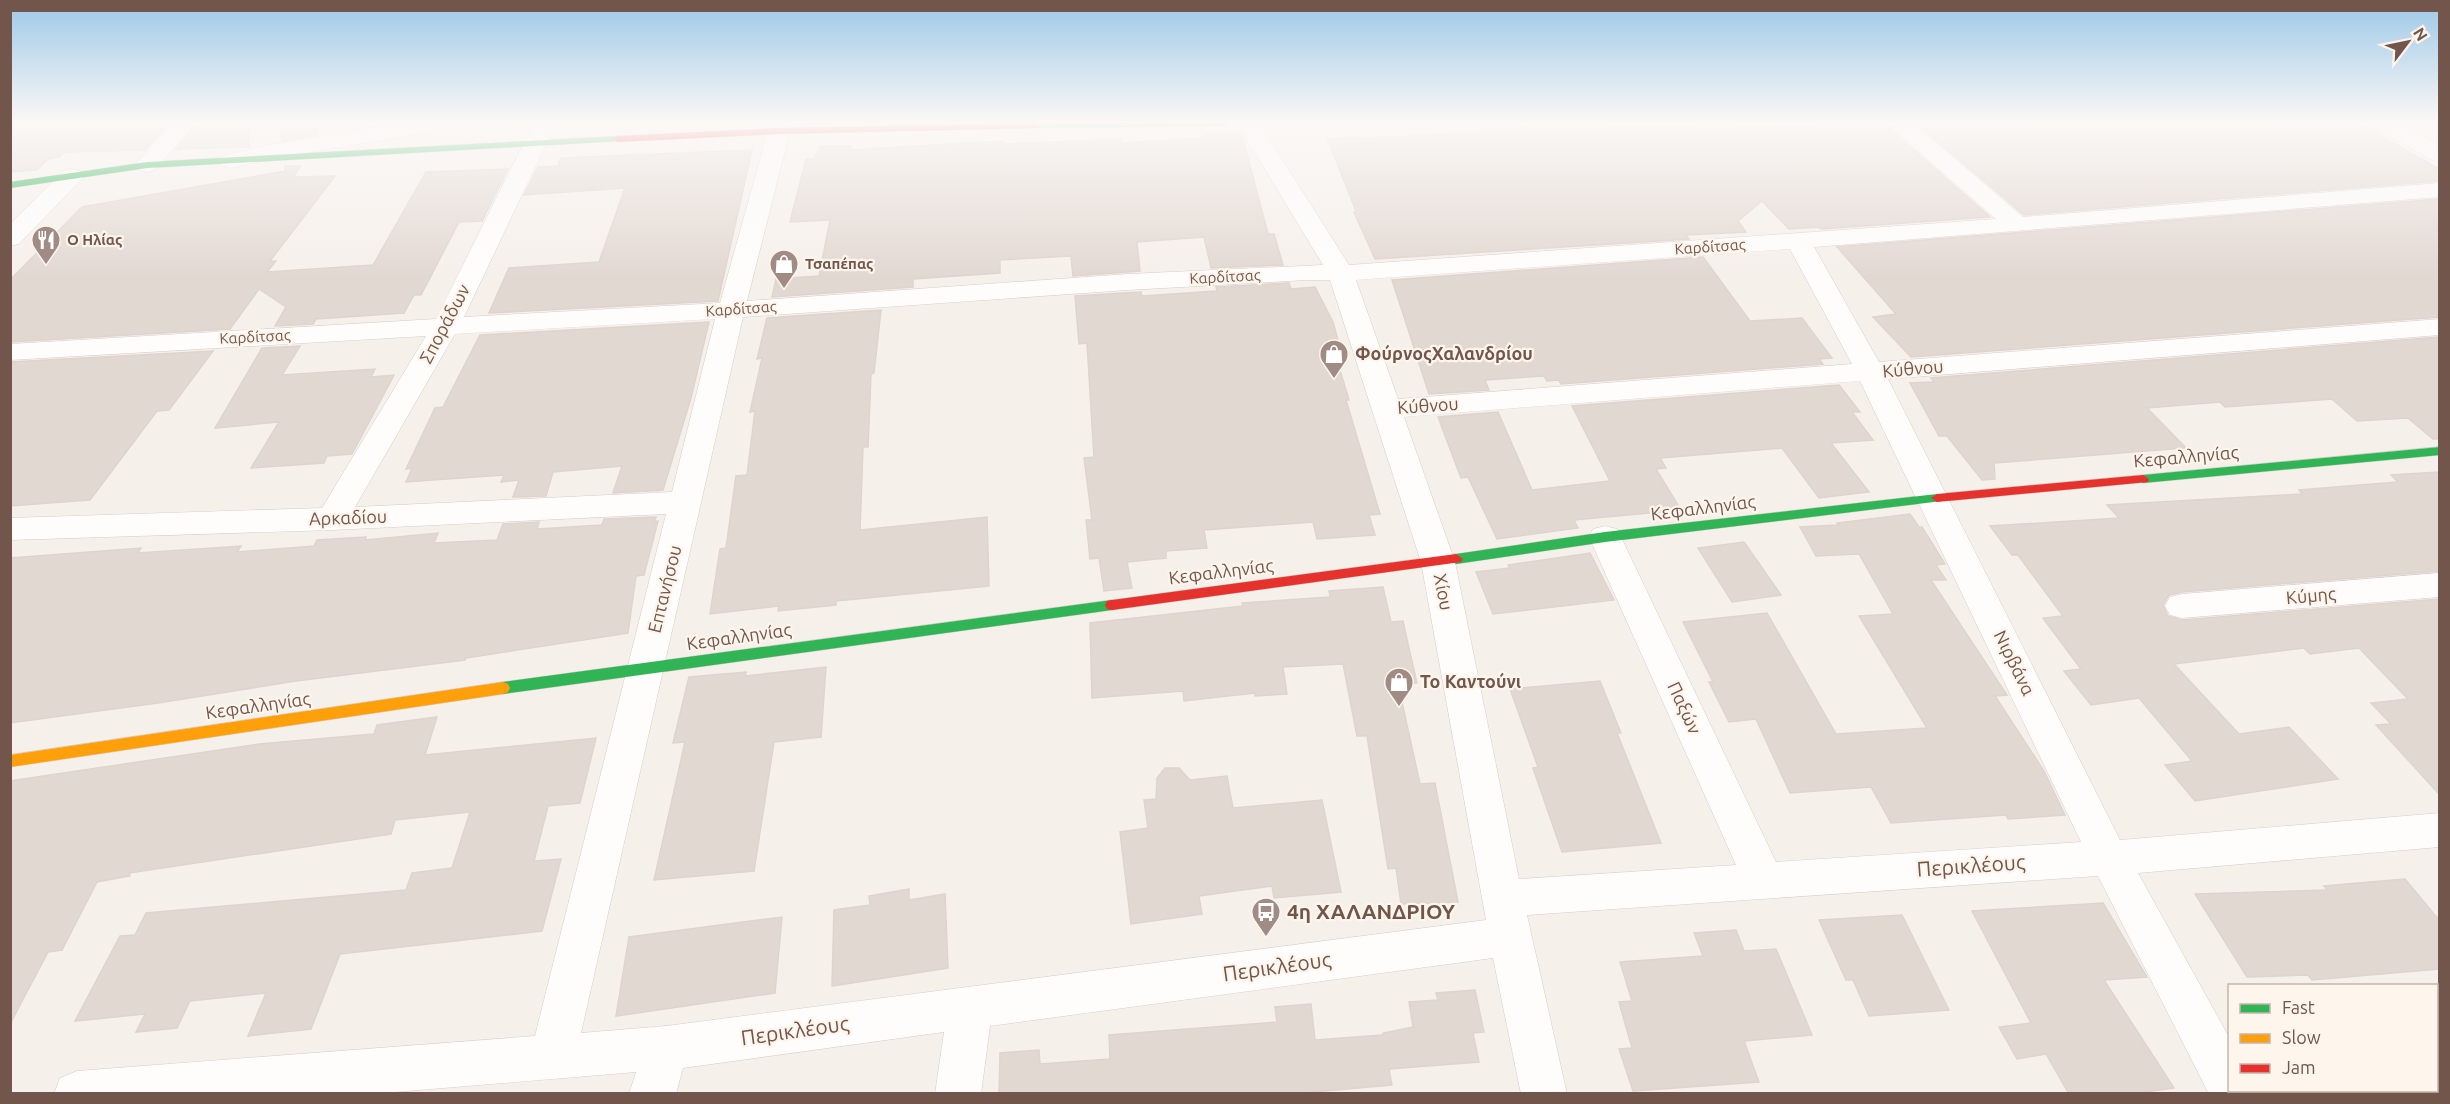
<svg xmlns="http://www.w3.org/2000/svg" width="2450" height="1104" font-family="Ubuntu,sans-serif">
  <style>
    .building { fill: #e2d8d2; stroke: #dfd3cd; stroke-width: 1.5 }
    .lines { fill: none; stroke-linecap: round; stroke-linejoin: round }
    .street-casing { stroke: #d4ccc8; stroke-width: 1 }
    .fast-casing { stroke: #d5ccc7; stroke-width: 1 }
    .slow-casing { stroke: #d5ccc7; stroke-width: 1 }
    .jam-casing { stroke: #d5ccc7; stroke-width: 1 }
    .street { fill: #fefdfc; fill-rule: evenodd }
    .fast { fill: #30b455; fill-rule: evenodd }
    .slow { fill: #ff9f0a; fill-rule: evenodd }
    .jam { fill: #e5322d; fill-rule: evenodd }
    .labels { text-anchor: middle; stroke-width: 4.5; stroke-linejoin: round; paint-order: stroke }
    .far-poi-label { font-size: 15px; font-weight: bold; fill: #72564c; stroke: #fef5ec; text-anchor: start }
    .far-street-label { font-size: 15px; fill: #72564c; stroke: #fef5ec }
    .street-label { font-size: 18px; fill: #72564c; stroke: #fef5ec }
    .poi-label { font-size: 18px; font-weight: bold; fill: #72564c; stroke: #fef5ec; text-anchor: start }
    .near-street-label { font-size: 21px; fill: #72564c; stroke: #fef5ec }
    .near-poi-label { font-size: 21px; font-weight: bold; fill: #72564c; stroke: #fef5ec; text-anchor: start }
  </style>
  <rect width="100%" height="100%" fill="#f6f0eb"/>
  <path class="building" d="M10,123h159l-24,27 -81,2 -5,5 -11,2 -11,11 -27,2z
    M197,123h52v24l-73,2z
    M280,123h42l-6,12 -34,6z
    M1887,123l4,7 99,87 -169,12 -2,-2 -30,2 -27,-28 -24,20 8,11 -60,3 3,4 -314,20 -21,-47 2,-1 -29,-73 70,-1 131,-9 2,3 166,-5 3,4z
    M1916,123h442l81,46v12l-415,34z
    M1239,132l5,11 24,91h6l9,31 -72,3 -7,-31 -67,5 3,29 -67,5 -2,-20 -71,4v13l-87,6v8l-141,10 4,-18 43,-3 11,-56 -40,2 16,-63h8l6,-13h31l-2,4 155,-9v3l116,-5 1,4 83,-5 -1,-4z
    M752,150l-34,151 -229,12 20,-45 90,-6 26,-74 -101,7 14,-28 20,-1 3,-8z
    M285,166h15l-6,11 41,-1 -65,85h6l-9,11 106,-7 53,-93 82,-3 -26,52 -23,1 -38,73h-7l-10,18 -88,6 -3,5 -38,2 11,-19 -27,-18 -29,40 -220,13v-62l72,-73 203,-36z
    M2439,199v118l-528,40 -38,-40 23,-3 -59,-67z
    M1703,257l47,64 52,-3 30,40 -13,1 4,5 -262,20 -2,-4 -12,1 -3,-5 -59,4 4,10 -60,4 -37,-114z
    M1289,283l2,6 24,-2 18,35 6,22h-7l17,56h-3l34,114 -11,1 6,20 -58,4 -4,-17 -109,8 3,18 -41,3v7l-39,4 5,26 -28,3 -5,-33 -9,1 -4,-39h6l-8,-62 10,-1 -7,-114 -8,1 -4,-48 66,-4 1,4 75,-5 -1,-4z
    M881,310l-7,63 -3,1 -3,73h-5l-3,83 127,-13 2,69 -153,15v4l-58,6 1,-5 -69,8 10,-65 6,-1 10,-72 11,-1 8,-64 -5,1 12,-54 -5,1 10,-41z
    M709,322l-18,76 -28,92 -50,3 9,-27 -69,6 -7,24 -33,1 6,-17 -18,2 3,-7 -98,7 6,-14 -6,1 29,-61 8,-1 37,-72z
    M2439,337v102h-6l-25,-21 -51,3 -25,-22 -107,8 -5,-5 -73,6 39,40 -192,15 1,16 -13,1 -35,-44h-8l-29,-53 24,-1 -3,-4z
    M300,346l-18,29 93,-6 -4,8 23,-2 -42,79 -25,2 -3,7 -73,5 28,-46 -64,6 47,-80z
    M213,351l-44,59 -12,1 -67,89 -80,6v-144z
    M1839,385l21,27h-8l21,28 -42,3 38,49 -50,6 -37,-50 -122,10 6,10 -10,1 25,41 -107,10 4,8 -81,11 -29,-62 -7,1 -23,-61 60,-5 34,78 78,-9 -38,-75z
    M2439,472v99l-257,21 -13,3 -6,10 5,11 14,4 257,-21v195l-63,-69 15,-1 -20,-21 37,-4 -49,-51 -49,6 -6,-6 -130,16 65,70 50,-7 49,52 -143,22 -30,-36 27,-4 -53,-63 -48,7 -27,-34 17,-2 -38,-51 20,-2 -45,-61h-6l-22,-29 129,-8 -12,-13 195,-11 -3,-4 99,-8 -7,-7z
    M1910,514l9,13h3l23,37 -9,1 10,15h-15l76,115 -12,1 49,75 21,44 -57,4 -2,-4 -115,8 -20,-36 -81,6 -34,-74 -27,3 -20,-40h4l-30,-60 84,-9 69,121 91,-6 -68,-112 34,-2 -34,-60 -43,2 -16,-29 39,-2 -2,-2z
    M656,517l-2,5 4,-1 -14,54 -8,1 -8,57 -162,25 -1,2 -169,21 -138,22 -148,20v-165l131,-10 -3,5 103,-7 -4,6 77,-6 3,-6 49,-3 -1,3 73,-7 -4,10 63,-3 6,-16 36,-2 -2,7 65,-4 2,-6z
    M1744,542l37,53 -49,7 -34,-54z
    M1590,553l24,47 -121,14 -17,-42 34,-4 -2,-3z
    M1383,587l8,35 12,-1 5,23 9,39 -19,1 22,100 15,-1 23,119 -57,2 -5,-36 -8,1 -21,-133h-10l-14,-72 -60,3 4,27 -32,2v-3l-71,8 -1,-10 -91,7 -2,-75 153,-17 -1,-3 88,-6 -1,-6z
    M826,667l-5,70 -47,5 -20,129 -100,9 31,-138 -12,1 16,-66 57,-5 -1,4z
    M1600,681l21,52h-4l44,110 -99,9 -29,-84 5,-1 -28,-78z
    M437,717l-12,38 171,-17 -16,65 -32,3 -14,55 27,-2 -19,72 -202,23 -29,75 -63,7 18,-43 -76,8 -13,27 -41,4 9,-18 -70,7 45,-85 15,-1 11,-22 260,-23 6,-17 40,-5 18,-56 -75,8 -4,14 -262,39 1,3 -33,6 -35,68 -14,2 -38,72v-243l249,-37 115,-10 3,-9z
    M1165,768h14l11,12 37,-4 6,32 89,-8 19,92 -67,6 -2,-12 -73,10 3,18 -71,10 -11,-92 28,-4 -4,-28 12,-1 1,-21z
    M2405,879l34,41v49l-127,11 -4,-5 -61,2 -52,-83 132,-4 -3,-4z
    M909,889v11l36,-6 3,74 -116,18 2,-76 36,-5 -1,-9z
    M2103,903l44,74 -43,3 70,108 -43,6h-62l-23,-40 -29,5 -18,-32 32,-4 -59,-112z
    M1902,915l47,95 -80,6 -16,-36h-7l-27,-60z
    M782,917l-7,76 -159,23 13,-79z
    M1736,930l8,21 32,-2 36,86 -68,6 15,41 -126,9 -14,-42 13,-1 -13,-46 13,-1 -12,-39 83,-6 -9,-23z
    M1475,990l9,42 -11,1 6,29 -90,7 3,16 -102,9h-291l1,-41 39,-3 1,14 70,-5 -1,-24 168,-13 -2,-15 36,-3 4,36 68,-5v-2l30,-6 -4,-25 29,-2 -2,-7z"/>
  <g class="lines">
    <g class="street-casing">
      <path id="street" d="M172,123h23l-40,47 -8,2 -8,-2 -4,-5 4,-5z
        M404,123h48l-3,5 -8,2 -172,29 -38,9 -8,-2 -4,-5 4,-5 46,-11z
        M534,123h22l-92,194 256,-14 48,-172v-8h22v8l-43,170 381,-27 195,-9 -86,-142h22l90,142 647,-46 -104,-91 -3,-5h24l110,94 417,-34v14l-626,50 65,115 561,-43v16l-552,44 232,461 320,-27v34l-302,26 92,166v51h21l-1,4h-41l-111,-218 -571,39 40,179h-46l-28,-136 -503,68 -9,68h-46l9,-62 -261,36 -7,26h-47l7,-22 -265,22h-317l6,-16 17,-7 458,-35 131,-522 -334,16 -322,10v-22l312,-10 104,-172 -416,24v-16l426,-25zM1790,249l62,115 -454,35 -42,-119zM1308,280h22l91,282 65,358 -820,106 -85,7 162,-716 385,-27zM715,319l-43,173 -317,15 100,-173zM1860,381l221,461 -305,20 -155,-325 -4,-8 -12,-3 -12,3 -4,8 147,328 -217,14 -64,-317 -51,-145z
        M2372,123h26l42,22v17l-8,-2 -57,-32z
        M72,169l8,2 4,5 -4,5 -61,63 -9,2v-22l54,-53z
        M2440,573v24l-258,21 -12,-3 -5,-9 5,-9 12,-3z"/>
    </g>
    <g class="fast-casing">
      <path id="fast" d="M1034,123h194l-5,3 -192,2v-4z
        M618,136l3,1v4l-474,27 -137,20v-6l137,-20z
        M2440,447v8l-297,28 -6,-4 6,-4z
        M1937,494l5,1 1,3 -1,3 -337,41 -149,22 -7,-5 7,-5 149,-22z
        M1112,600l5,1 2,4 -2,4 -5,1 -609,84 -5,-2 -2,-4 2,-4 5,-2z"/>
    </g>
    <g class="slow-casing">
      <path id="slow" d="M503,682l5,2 2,4 -2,4 -5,2 -493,73v-12z"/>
    </g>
    <g class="jam-casing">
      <path id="jam" d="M1034,123l3,1v4l-258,6 -161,8 -5,-3 5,-3 161,-8z
        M2143,475l6,4 -1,3 -211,20 -6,-4 6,-4z
        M1456,554l7,5 -2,3 -349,48 -5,-1 -2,-4 2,-4 5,-1z"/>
    </g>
    <use href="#street" class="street"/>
    <use href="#fast" class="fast"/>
    <use href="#slow" class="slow"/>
    <use href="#jam" class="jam"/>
  </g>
  <linearGradient id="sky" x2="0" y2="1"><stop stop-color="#9dc8e7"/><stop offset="0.44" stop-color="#fbf8f6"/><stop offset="1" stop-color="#fbf8f6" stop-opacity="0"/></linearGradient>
  <rect width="2450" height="277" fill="url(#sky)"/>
  <defs>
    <g id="restaurant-pin" transform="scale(1.5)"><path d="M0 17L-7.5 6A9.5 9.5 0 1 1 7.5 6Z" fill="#a08c84" stroke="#fef5ec"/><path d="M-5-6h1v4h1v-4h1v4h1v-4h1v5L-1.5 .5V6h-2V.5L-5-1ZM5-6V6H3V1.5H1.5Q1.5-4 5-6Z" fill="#fff"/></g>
    <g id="shop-pin" transform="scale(1.5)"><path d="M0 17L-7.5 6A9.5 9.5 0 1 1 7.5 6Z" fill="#a08c84" stroke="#fef5ec"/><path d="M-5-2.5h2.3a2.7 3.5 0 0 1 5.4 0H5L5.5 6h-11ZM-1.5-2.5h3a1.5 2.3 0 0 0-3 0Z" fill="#fff"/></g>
    <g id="bus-pin" transform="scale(1.5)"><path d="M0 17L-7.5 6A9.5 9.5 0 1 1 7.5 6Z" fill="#a08c84" stroke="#fef5ec"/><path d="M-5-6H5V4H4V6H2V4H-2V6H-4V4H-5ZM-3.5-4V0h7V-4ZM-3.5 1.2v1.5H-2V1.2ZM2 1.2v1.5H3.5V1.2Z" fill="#fff"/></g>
  </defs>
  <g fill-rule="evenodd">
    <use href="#restaurant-pin" x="46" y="240"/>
    <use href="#shop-pin" x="784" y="264"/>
    <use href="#shop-pin" x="1334" y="354"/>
    <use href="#shop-pin" x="1399" y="682"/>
    <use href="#bus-pin" x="1266" y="912"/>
  </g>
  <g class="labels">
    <g class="far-poi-label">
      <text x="67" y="245">Ο Ηλίας</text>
      <text x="805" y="269">Τσαπέπας</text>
    </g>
    <g class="far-street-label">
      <text transform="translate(1710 247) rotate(-4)" y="5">Καρδίτσας</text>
      <text transform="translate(1225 277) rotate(-3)" y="5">Καρδίτσας</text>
      <text transform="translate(741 309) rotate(-4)" y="5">Καρδίτσας</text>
      <text transform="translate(255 337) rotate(-3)" y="5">Καρδίτσας</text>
    </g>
    <g class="street-label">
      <text transform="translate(445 324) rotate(-62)" y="6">Σποράδων</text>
      <text transform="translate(1913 369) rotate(-5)" y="6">Κύθνου</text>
      <text transform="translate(1428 406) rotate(-4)" y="6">Κύθνου</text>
      <text transform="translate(2186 457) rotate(-5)" y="6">Κεφαλληνίας</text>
      <text transform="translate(1703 508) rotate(-7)" y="6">Κεφαλληνίας</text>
      <text transform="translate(348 518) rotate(-2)" y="6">Αρκαδίου</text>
      <text transform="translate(1221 572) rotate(-7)" y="6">Κεφαλληνίας</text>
      <text transform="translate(665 589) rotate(-76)" y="6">Επτανήσου</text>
      <text transform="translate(1443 592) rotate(79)" y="6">Χίου</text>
      <text transform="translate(2311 596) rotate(-5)" y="6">Κύμης</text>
      <text transform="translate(739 637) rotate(-8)" y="6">Κεφαλληνίας</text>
      <text transform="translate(2014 663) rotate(64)" y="6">Νιρβάνα</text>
      <text transform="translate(258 706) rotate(-8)" y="6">Κεφαλληνίας</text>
      <text transform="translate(1684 708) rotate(65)" y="6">Παξών</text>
    </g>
    <g class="poi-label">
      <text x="1355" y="360">ΦούρνοςΧαλανδρίου</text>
      <text x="1420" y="688">Το Καντούνι</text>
    </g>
    <g class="near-street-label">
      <text transform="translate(1971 866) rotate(-4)" y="7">Περικλέους</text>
      <text transform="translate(1277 967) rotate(-8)" y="7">Περικλέους</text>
      <text transform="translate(795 1031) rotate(-8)" y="7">Περικλέους</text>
    </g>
    <g class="near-poi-label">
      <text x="1287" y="919">4η ΧΑΛΑΝΔΡΙΟΥ</text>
    </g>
  </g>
  <rect width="2450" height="1104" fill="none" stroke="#72564c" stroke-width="24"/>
  <rect x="2228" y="984" width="210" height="108" fill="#fef5ec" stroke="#c6b5ac" stroke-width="1.5"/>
  <rect x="2240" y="1004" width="30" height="9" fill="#30b455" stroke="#c6b5ac" stroke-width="1.5"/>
  <text x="2282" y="1014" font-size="18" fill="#72564c">Fast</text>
  <rect x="2240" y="1034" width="30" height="9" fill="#ff9f0a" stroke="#c6b5ac" stroke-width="1.5"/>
  <text x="2282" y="1044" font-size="18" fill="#72564c">Slow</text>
  <rect x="2240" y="1064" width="30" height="9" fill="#e5322d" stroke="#c6b5ac" stroke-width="1.5"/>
  <text x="2282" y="1074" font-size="18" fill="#72564c">Jam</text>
  <g transform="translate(2408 42) rotate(58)" stroke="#fef5ec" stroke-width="4.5" paint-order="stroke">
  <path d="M0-4.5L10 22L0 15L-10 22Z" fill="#72564c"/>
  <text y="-9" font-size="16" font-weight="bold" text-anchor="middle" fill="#72564c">N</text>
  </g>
</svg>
